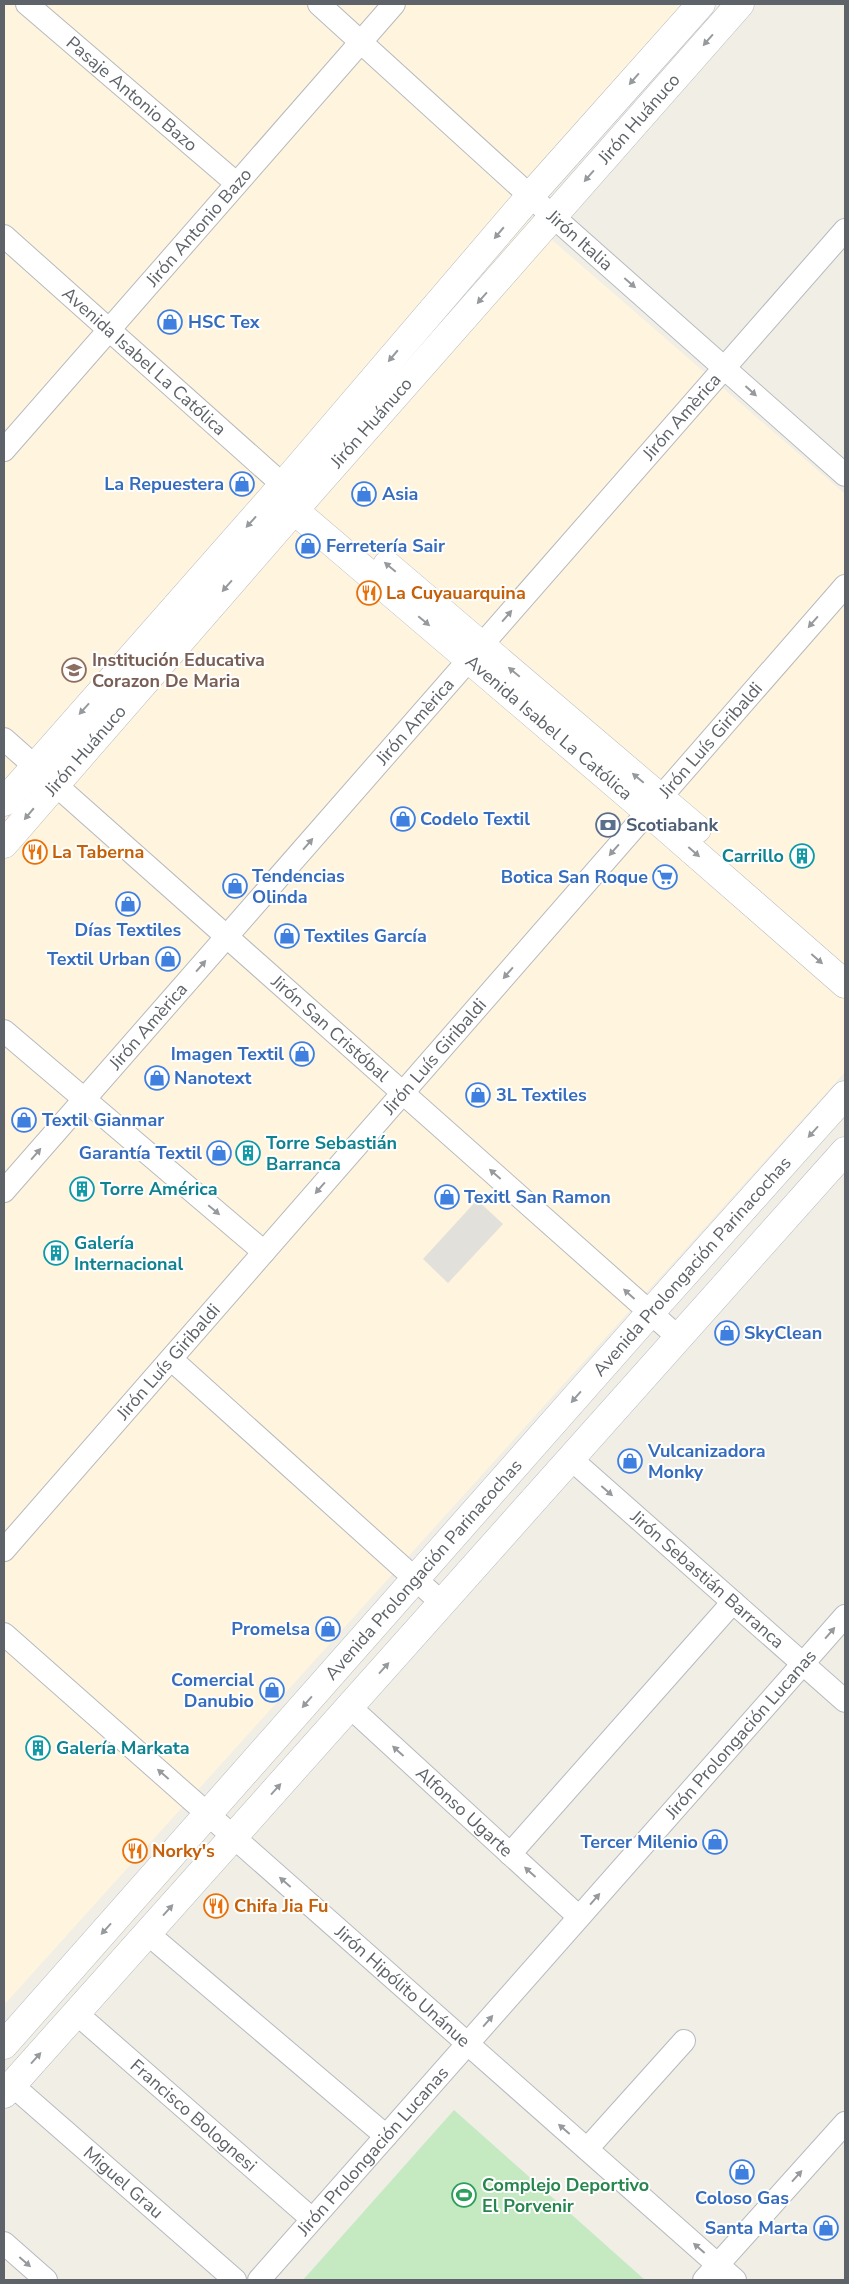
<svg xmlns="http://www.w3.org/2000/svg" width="849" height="2284" font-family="'Nunito Sans',sans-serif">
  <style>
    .commercial { fill: #fff4dd }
    .industrial { fill: #e2e0da }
    .green { fill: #c5eac1 }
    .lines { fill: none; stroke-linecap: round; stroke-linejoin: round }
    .street-casing { stroke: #b6babe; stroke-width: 24 }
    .secondary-casing { stroke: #b7bcc1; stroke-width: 29 }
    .street { stroke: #fff; stroke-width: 22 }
    .secondary { stroke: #fff; stroke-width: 28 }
    .oneway { fill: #969a9d }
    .labels { text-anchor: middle; stroke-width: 4; stroke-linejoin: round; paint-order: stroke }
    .street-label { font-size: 18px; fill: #5d6368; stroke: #fff }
    .shop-label { font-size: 18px; font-weight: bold; fill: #366cbe; stroke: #fff; text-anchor: start }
    .food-label { font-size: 18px; font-weight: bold; fill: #c56008; stroke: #fff; text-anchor: start }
    .education-label { font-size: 18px; font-weight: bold; fill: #785e54; stroke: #fff; text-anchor: start }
    .service-label { font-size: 18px; font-weight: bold; fill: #4e5e75; stroke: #fff; text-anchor: start }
    .culture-label { font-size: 18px; font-weight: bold; fill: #0d838f; stroke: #fff; text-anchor: start }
    .leisure-label { font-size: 18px; font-weight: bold; fill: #27864d; stroke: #fff; text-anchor: start }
  </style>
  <rect width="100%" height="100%" fill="#f1eee6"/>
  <path class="commercial" d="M4,4h715l-190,216 316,274v578l-841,933z"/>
  <path class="industrial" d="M477,1200l26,24 -55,59 -25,-24z"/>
  <path class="green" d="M454,2110l191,170h-342z"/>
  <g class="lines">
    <g class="street-casing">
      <g id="street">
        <path id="s1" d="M27,4l209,179"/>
        <path id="s2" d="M319,4l211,192 315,279"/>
        <path id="s3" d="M4,236l279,249"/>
        <path id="s4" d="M4,450l390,-446"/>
        <path id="s5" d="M4,739l675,599"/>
        <path d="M4,1031l260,221"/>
        <path id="s6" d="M4,1191l841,-961"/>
        <path d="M171,1359l271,244"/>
        <path id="s7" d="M571,1459l274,242"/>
        <path id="s8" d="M4,1550l841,-964"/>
        <path id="s9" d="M4,1634l731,646"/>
        <path id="s10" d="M350,1707l229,210"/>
        <path d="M510,1854l223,-252"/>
        <path d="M147,1933l239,203"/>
        <path id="s11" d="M76,2013l236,206"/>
        <path id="s12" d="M12,2085l223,195"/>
        <path d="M587,2149l97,-108"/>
        <path d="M4,2243l42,37"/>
        <path id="s13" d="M259,2280l586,-664"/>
        <path d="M704,2280l141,-157"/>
      </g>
    </g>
    <g class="secondary-casing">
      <g id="secondary">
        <path id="s14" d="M286,493l8,17 354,302 197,172"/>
        <path d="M387,565l310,264"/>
        <path d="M4,802l279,-317 247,-289 171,-192"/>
        <path id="s15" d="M4,844l279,-321 457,-519"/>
        <path id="s16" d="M4,2045l646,-732 195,-218"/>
        <path d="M4,2094l841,-943"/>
      </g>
    </g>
    <use href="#street" class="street"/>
    <use href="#secondary" class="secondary"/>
  </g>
  <defs><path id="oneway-solid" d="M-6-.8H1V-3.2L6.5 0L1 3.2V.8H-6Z" transform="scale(1.25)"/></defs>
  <g class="oneway">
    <use href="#oneway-solid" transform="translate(708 40) rotate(131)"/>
    <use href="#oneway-solid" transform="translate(634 79) rotate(131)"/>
    <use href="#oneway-solid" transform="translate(589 176) rotate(131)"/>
    <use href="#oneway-solid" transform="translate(499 233) rotate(130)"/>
    <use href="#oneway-solid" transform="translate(630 283) rotate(41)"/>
    <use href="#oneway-solid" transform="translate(482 298) rotate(131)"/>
    <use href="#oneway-solid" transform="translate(393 356) rotate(130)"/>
    <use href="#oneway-solid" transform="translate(751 391) rotate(42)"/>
    <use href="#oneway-solid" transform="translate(251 522) rotate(132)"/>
    <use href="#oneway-solid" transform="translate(390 567) rotate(-140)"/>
    <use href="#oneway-solid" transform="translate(227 586) rotate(131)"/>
    <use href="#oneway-solid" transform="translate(507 616) rotate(-49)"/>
    <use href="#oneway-solid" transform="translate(424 621) rotate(40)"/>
    <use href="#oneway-solid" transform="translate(813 622) rotate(131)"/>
    <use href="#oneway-solid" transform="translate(514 672) rotate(-140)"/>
    <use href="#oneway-solid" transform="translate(84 709) rotate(132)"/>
    <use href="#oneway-solid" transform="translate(638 778) rotate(-140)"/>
    <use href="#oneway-solid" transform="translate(29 814) rotate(130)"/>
    <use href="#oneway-solid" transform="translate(308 844) rotate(-49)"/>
    <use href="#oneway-solid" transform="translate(614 850) rotate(131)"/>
    <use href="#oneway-solid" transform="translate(694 852) rotate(41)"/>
    <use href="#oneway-solid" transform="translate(817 959) rotate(41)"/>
    <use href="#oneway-solid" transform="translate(201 966) rotate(-49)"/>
    <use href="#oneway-solid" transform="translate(508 973) rotate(131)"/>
    <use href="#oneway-solid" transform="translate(813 1132) rotate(132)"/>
    <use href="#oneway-solid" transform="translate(36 1154) rotate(-49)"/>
    <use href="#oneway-solid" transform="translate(495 1174) rotate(-139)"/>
    <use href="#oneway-solid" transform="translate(320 1188) rotate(131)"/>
    <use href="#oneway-solid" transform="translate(214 1210) rotate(40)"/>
    <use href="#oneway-solid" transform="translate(629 1294) rotate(-138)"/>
    <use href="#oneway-solid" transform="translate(576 1397) rotate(131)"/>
    <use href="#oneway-solid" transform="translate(607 1491) rotate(41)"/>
    <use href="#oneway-solid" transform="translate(830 1633) rotate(-49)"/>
    <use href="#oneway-solid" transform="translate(384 1668) rotate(-48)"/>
    <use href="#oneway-solid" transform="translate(307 1702) rotate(131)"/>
    <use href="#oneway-solid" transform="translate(398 1751) rotate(-138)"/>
    <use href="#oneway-solid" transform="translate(163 1774) rotate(-139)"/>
    <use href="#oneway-solid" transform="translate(276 1789) rotate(-48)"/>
    <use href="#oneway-solid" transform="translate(530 1872) rotate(-138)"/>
    <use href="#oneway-solid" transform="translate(285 1882) rotate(-139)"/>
    <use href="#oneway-solid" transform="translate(595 1899) rotate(-49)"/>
    <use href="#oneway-solid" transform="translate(168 1910) rotate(-48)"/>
    <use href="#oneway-solid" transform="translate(106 1929) rotate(132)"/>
    <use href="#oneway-solid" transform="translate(488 2021) rotate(-49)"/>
    <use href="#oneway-solid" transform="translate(36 2058) rotate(-48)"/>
    <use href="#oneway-solid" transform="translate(564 2129) rotate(-139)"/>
    <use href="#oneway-solid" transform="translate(797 2176) rotate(-48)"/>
    <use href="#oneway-solid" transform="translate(699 2248) rotate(-139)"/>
    <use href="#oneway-solid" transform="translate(25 2262) rotate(41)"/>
  </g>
  <defs>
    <g id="shop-ring" transform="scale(1.25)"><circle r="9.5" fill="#fff" stroke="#3f7fe0" stroke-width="1.5"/><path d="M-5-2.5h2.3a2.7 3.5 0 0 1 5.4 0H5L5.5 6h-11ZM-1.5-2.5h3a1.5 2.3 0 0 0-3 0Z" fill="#3f7fe0"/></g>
    <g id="restaurant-ring" transform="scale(1.25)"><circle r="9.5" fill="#fff" stroke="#e8710a" stroke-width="1.5"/><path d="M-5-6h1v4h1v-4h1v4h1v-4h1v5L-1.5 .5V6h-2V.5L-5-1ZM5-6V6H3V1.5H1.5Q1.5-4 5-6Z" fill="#e8710a"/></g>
    <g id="school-ring" transform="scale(1.25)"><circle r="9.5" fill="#fff" stroke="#8d6e63" stroke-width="1.5"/><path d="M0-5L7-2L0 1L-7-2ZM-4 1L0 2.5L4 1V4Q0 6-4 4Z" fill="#8d6e63"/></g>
    <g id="bank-ring" transform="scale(1.25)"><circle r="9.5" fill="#fff" stroke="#5c6f8a" stroke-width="1.5"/><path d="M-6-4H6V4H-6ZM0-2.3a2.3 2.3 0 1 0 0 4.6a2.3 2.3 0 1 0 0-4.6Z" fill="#5c6f8a"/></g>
    <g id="building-ring" transform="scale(1.25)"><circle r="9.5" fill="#fff" stroke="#0f9aa8" stroke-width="1.5"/><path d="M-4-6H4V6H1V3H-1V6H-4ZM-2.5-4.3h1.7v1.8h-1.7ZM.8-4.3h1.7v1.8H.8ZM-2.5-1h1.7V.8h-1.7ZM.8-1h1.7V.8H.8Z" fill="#0f9aa8"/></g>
    <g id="supermarket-ring" transform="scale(1.25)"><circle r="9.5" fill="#fff" stroke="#3f7fe0" stroke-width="1.5"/><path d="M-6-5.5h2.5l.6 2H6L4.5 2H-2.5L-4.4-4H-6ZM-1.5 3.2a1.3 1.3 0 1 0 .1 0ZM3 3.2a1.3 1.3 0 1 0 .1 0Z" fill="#3f7fe0"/></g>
    <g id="stadium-ring" transform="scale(1.25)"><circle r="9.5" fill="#fff" stroke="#2e9e5b" stroke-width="1.5"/><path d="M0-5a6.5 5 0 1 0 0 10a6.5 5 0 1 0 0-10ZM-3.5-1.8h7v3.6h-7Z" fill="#2e9e5b"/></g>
  </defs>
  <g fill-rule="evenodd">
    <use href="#shop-ring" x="170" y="322"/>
    <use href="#shop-ring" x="242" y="484"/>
    <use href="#shop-ring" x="364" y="494"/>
    <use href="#shop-ring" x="308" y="546"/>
    <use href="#restaurant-ring" x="369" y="593"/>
    <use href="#school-ring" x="74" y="670"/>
    <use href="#shop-ring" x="403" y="819"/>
    <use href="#bank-ring" x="608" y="825"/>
    <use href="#restaurant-ring" x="35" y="852"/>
    <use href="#building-ring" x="802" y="856"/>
    <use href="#supermarket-ring" x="665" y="877"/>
    <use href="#shop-ring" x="235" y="886"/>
    <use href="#shop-ring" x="128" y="904"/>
    <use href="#shop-ring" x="287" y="936"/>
    <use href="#shop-ring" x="168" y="959"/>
    <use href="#shop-ring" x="302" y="1054"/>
    <use href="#shop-ring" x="157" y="1078"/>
    <use href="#shop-ring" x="478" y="1095"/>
    <use href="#shop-ring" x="24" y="1120"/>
    <use href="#shop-ring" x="219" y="1153"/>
    <use href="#building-ring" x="248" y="1153"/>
    <use href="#building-ring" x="82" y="1189"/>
    <use href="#shop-ring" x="447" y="1197"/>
    <use href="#building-ring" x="56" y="1253"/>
    <use href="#shop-ring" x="727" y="1333"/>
    <use href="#shop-ring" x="630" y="1461"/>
    <use href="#shop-ring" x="328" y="1629"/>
    <use href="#shop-ring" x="272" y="1690"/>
    <use href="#building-ring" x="38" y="1748"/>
    <use href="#shop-ring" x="715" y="1842"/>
    <use href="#restaurant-ring" x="135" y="1851"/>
    <use href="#restaurant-ring" x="216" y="1906"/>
    <use href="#shop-ring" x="742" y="2172"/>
    <use href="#stadium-ring" x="464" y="2195"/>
    <use href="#shop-ring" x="826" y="2228"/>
  </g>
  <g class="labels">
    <g class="street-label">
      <text dy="6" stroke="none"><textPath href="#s1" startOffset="138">Pasaje Antonio Bazo</textPath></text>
      <text dy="6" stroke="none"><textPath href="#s15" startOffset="964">Jirón Huánuco</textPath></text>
      <text dy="6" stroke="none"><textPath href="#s4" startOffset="296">Jirón Antonio Bazo</textPath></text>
      <text dy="6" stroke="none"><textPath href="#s2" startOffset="352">Jirón Italia</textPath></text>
      <text dy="6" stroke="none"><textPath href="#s3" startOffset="188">Avenida Isabel La Católica</textPath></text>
      <text dy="6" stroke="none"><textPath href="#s6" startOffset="1029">Jirón Amèrica</textPath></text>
      <text dy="6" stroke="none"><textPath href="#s15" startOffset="559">Jirón Huánuco</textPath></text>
      <text dy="6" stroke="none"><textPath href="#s6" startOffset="624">Jirón Amèrica</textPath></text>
      <text dy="6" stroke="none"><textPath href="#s14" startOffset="354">Avenida Isabel La Católica</textPath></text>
      <text dy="6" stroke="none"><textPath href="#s8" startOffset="1075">Jirón Luís Giribaldi</textPath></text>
      <text dy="6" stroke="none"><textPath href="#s15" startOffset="124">Jirón Huánuco</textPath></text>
      <text dy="6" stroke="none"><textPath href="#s6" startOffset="219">Jirón Amèrica</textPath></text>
      <text dy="6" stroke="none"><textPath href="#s5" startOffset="436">Jirón San Cristóbal</textPath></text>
      <text dy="6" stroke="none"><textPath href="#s8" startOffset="655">Jirón Luís Giribaldi</textPath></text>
      <text dy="6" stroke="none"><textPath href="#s16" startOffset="1039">Avenida Prolongación Parinacochas</textPath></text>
      <text dy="6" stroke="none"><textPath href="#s8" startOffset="250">Jirón Luís Giribaldi</textPath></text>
      <text dy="6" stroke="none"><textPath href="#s16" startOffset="634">Avenida Prolongación Parinacochas</textPath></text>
      <text dy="6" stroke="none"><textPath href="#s7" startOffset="182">Jirón Sebastián Barranca</textPath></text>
      <text dy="6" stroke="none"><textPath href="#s13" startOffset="728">Jirón Prolongación Lucanas</textPath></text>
      <text dy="6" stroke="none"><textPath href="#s10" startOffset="155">Alfonso Ugarte</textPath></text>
      <text dy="6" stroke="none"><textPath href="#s9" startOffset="532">Jirón Hipólito Unánue</textPath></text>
      <text dy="6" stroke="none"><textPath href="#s11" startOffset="156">Francisco Bolognesi</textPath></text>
      <text dy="6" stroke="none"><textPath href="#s13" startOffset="172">Jirón Prolongación Lucanas</textPath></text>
      <text dy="6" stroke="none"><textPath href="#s12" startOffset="148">Miguel Grau</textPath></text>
    </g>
    <g class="shop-label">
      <text x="188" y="328">HSC Tex</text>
      <text x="224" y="490" text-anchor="end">La Repuestera</text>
      <text x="382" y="500">Asia</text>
      <text x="326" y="552">Ferretería Sair</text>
      <text x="420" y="825">Codelo Textil</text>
      <text x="252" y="882">Tendencias<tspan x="252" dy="21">Olinda</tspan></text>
      <text x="648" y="883" text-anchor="end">Botica San Roque</text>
      <text x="128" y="936" text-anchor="middle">Días Textiles</text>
      <text x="304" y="942">Textiles García</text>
      <text x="150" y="965" text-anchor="end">Textil Urban</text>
      <text x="284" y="1060" text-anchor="end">Imagen Textil</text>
      <text x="174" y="1084">Nanotext</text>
      <text x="496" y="1101">3L Textiles</text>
      <text x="42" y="1126">Textil Gianmar</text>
      <text x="202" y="1159" text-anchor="end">Garantía Textil</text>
      <text x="464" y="1203">Texitl San Ramon</text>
      <text x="744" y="1339">SkyClean</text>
      <text x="648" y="1457">Vulcanizadora<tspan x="648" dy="21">Monky</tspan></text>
      <text x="310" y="1635" text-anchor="end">Promelsa</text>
      <text x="254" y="1686" text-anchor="end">Comercial<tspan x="254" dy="21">Danubio</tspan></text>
      <text x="698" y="1848" text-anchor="end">Tercer Milenio</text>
      <text x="742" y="2204" text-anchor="middle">Coloso Gas</text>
      <text x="808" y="2234" text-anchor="end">Santa Marta</text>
    </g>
    <g class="food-label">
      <text x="386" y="599">La Cuyauarquina</text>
      <text x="52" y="858">La Taberna</text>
      <text x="152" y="1857">Norky's</text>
      <text x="234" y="1912">Chifa Jia Fu</text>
    </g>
    <g class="education-label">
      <text x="92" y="666">Institución Educativa<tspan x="92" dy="21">Corazon De Maria</tspan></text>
    </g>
    <g class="service-label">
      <text x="626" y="831">Scotiabank</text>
    </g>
    <g class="culture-label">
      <text x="784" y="862" text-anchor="end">Carrillo</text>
      <text x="266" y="1149">Torre Sebastián<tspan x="266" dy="21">Barranca</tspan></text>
      <text x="100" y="1195">Torre América</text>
      <text x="74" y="1249">Galería<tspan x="74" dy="21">Internacional</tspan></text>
      <text x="56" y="1754">Galería Markata</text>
    </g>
    <g class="leisure-label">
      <text x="482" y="2191">Complejo Deportivo<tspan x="482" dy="21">El Porvenir</tspan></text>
    </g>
  </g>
  <rect width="849" height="2284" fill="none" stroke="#5d6368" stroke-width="10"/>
</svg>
